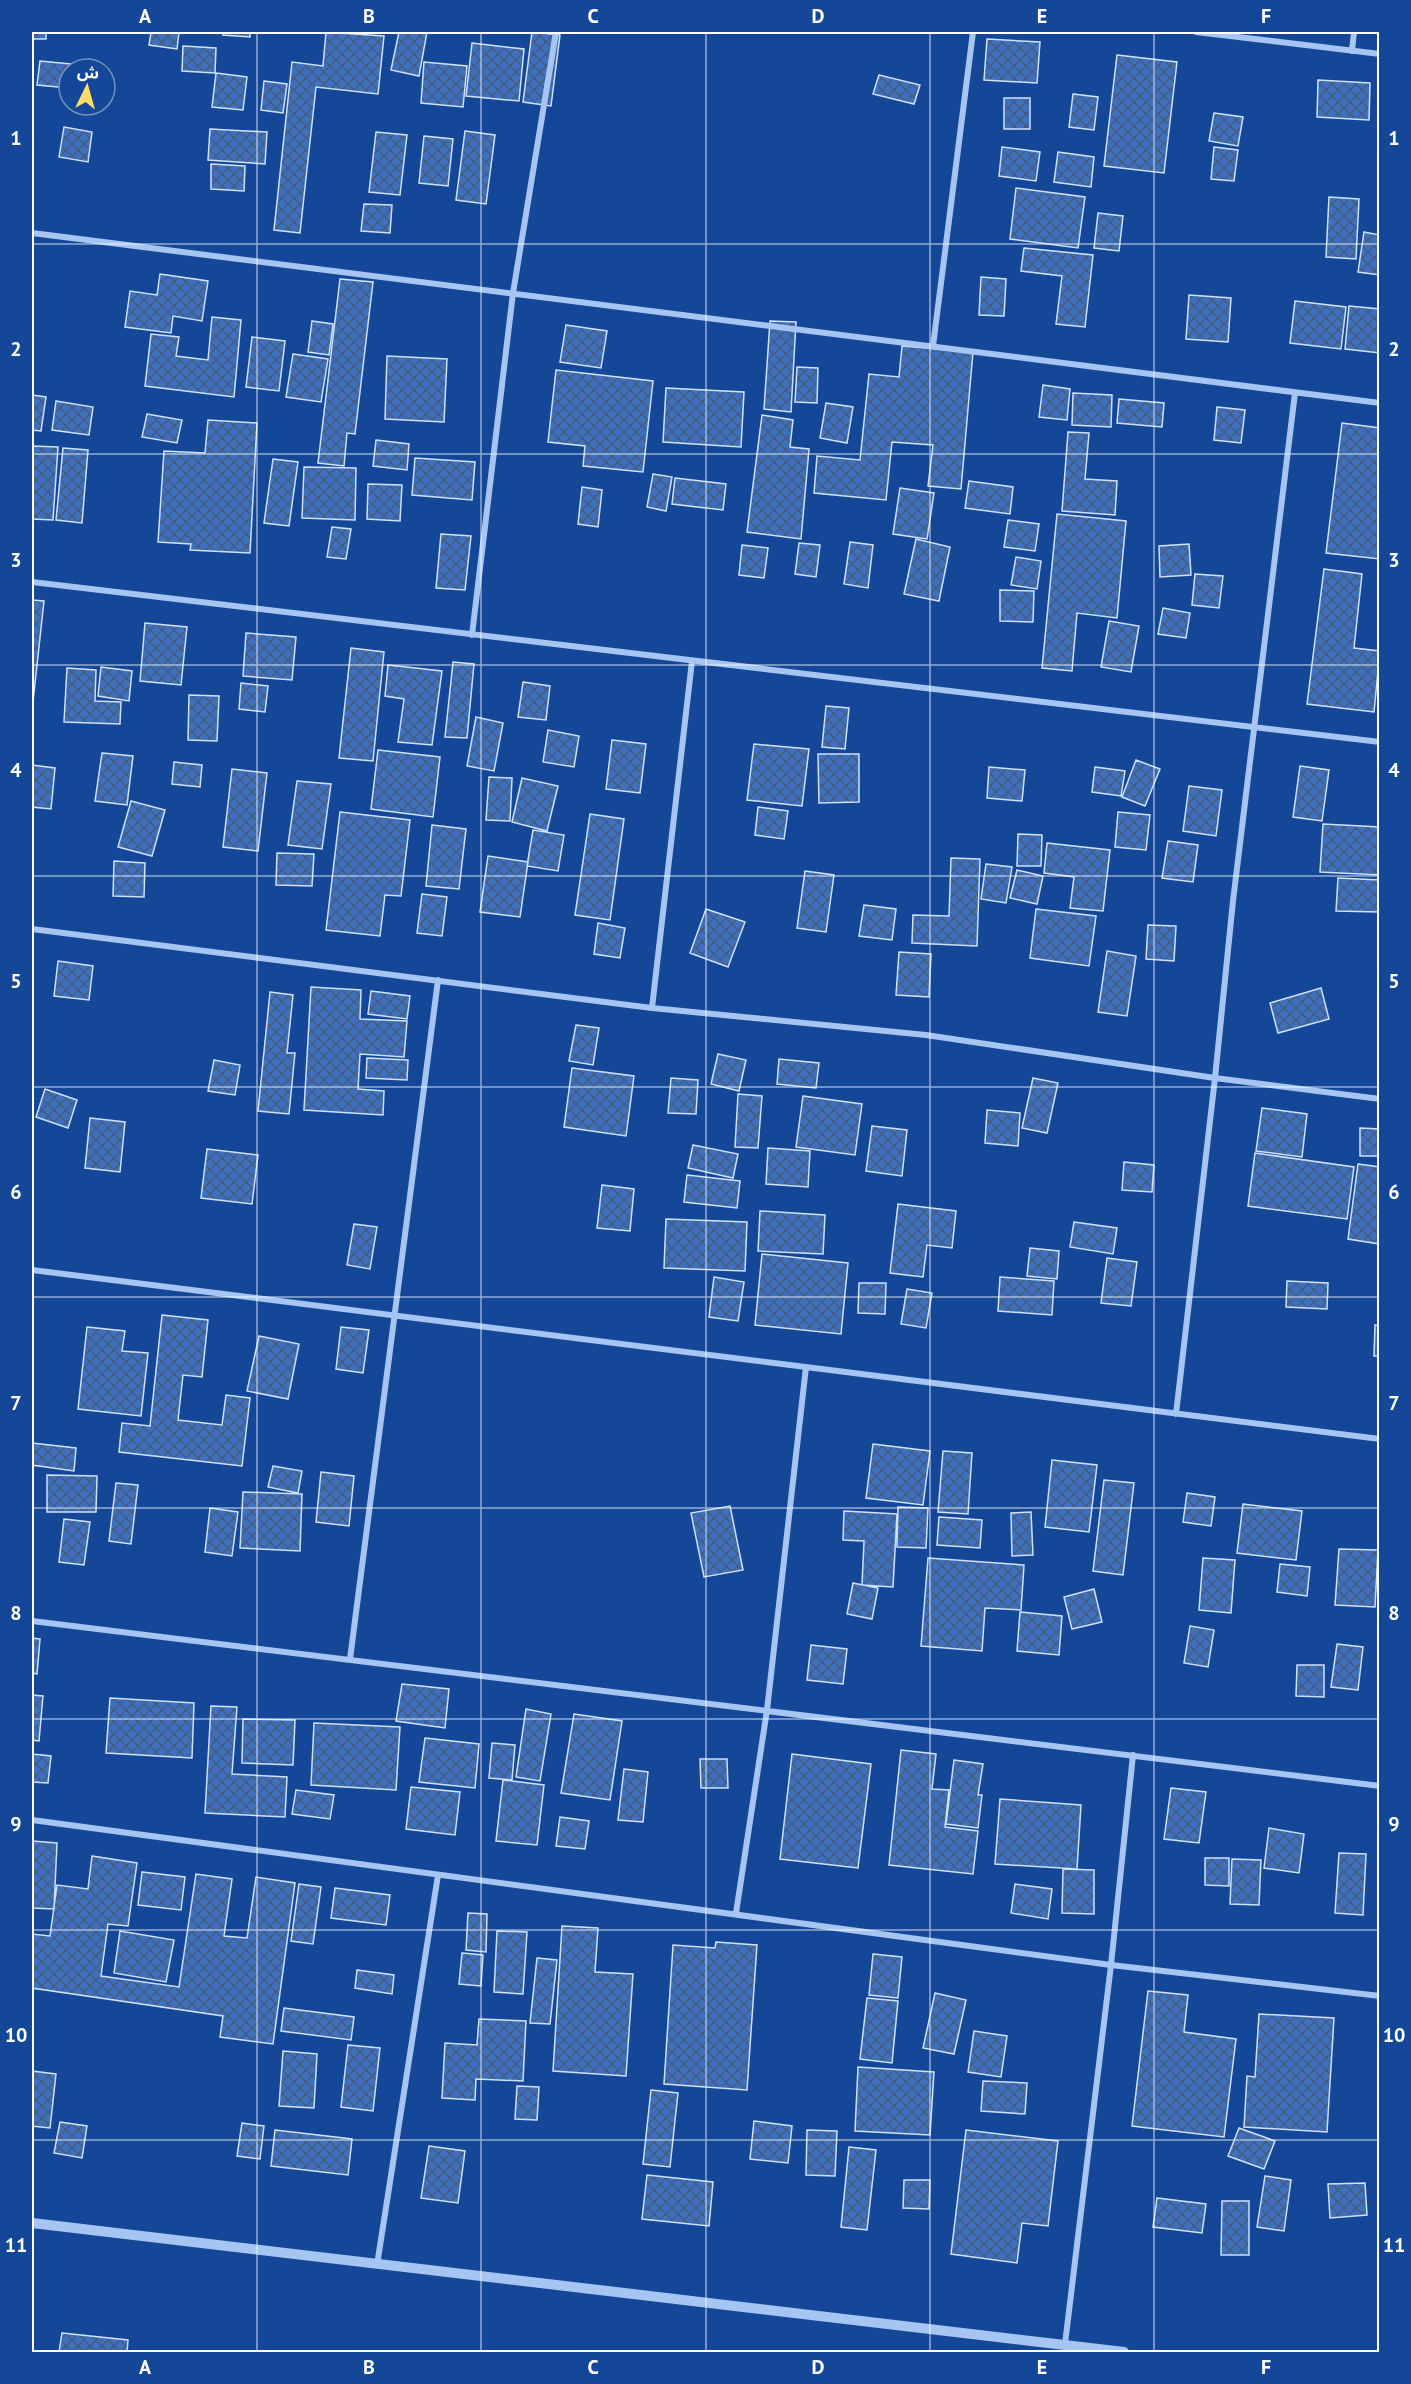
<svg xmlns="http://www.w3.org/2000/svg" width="1411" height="2384" font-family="'PT Sans','Noto Sans Arabic',sans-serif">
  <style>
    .building { fill: url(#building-cross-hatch); stroke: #cee1fd; stroke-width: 1.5 }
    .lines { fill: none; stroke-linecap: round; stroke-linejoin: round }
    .minor { stroke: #a6c5f2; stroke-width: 6 }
    .tertiary { stroke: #a6c5f2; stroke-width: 10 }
    .grid { fill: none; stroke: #fff; stroke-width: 1.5; stroke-opacity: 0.55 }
    .neatline { fill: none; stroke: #fff; stroke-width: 2 }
    .grid-label { font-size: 20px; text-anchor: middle; font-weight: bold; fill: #fff }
  </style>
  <defs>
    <pattern id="building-cross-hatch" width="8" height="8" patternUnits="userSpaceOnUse" patternTransform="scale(1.5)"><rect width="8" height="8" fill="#3d70bf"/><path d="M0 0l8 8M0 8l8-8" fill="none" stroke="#455c80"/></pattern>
  </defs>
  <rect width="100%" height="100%" fill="#144798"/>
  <path class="building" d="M32,32h14v7h-14z
    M151,32h28l-2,17 -28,-4z
    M224,32h26v5l-27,-2z
    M326,32l58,4 -6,58 -62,-7 -16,146 -26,-3 18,-168 31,4z
    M399,32h28l-8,44 -28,-6z
    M532,32l28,3 -9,71 -28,-4z
    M987,39l53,3 -3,41 -53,-3z
    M472,43l52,6 -5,52 -53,-5z
    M183,46l33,2 -1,25 -33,-2z
    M1117,55l60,7 -13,111 -60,-7z
    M40,61l41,4 -1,4h-11v19l-32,-3z
    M424,62l43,4 -4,41 -42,-4z
    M216,73l31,4 -4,33 -31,-3z
    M879,75l41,10 -6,19 -41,-10z
    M1318,80l52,3 -1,37 -52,-3z
    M264,81l23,3 -4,29 -22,-3z
    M1073,94l25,3 -4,33 -25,-3z
    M1004,98h26v31h-26z
    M1214,113l29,4 -5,29 -29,-5z
    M64,127l28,5 -4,30 -29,-5z
    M210,129l57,3 -2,32 -57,-4z
    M465,131l30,4 -9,69 -30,-4z
    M376,132l31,3 -7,60 -31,-3z
    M424,136l29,3 -5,47 -29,-3z
    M1002,147l38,5 -4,29 -37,-5z
    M1214,147l24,3 -4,31 -23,-2z
    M1058,152l36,5 -3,30 -37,-5z
    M211,164l34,2 -1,25 -33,-2z
    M1016,188l69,9 -7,51 -68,-9z
    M1329,197l30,2 -3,60 -30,-2z
    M364,204l28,1 -2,28 -29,-2z
    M1098,213l25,3 -4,35 -25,-3z
    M1364,232l16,3v40l-22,-3z
    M1024,248l69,7 -8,72 -29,-3 6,-48 -41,-5z
    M160,274l48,7 -6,40 -29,-5 -2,17 -46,-6 5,-36 27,4z
    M981,277l25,2 -2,37 -25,-1z
    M340,279l33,3 -18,152 -8,-1 -3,33 -26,-3z
    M1189,295l42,3 -3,44 -42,-3z
    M1295,301l51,6 -5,42 -51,-6z
    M1349,306l31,3v44l-35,-4z
    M212,317l29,3 -7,77 -89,-11 6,-52 28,3 -3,19 32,4z
    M312,321l21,3 -4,31 -21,-3z
    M770,321l26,1 -5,90 -27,-3z
    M566,325l41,6 -6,37 -41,-6z
    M252,337l33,4 -6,50 -33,-4z
    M902,346l71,6 -12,137 -33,-3 5,-41 -41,-3 -6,58 -72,-7 3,-37 43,4 9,-86 30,3z
    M293,354l35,5 -7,43 -35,-5z
    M387,356l60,3 -3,63 -59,-3z
    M797,367l21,1 -1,35 -22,-1z
    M556,370l97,11 -10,91 -60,-6 2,-20 -37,-4z
    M1043,385l27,4 -3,31 -28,-3z
    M666,388l78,4 -3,55 -78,-5z
    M1073,393l39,2 -1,32 -39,-2z
    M32,395l14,2 -5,34 -9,-1z
    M1119,399l45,4 -2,24 -45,-4z
    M56,401l37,6 -4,28 -37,-5z
    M826,403l27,4 -6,36 -27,-5z
    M1217,407l28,3 -4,33 -27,-3z
    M147,414l35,6 -5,23 -35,-6z
    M762,415l31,5 -3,27 19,2 -8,90 -54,-7z
    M208,420l49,3 -7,130 -60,-3 1,-6 -33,-2 6,-91 41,2z
    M1342,423l38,5v131l-54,-6z
    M1068,432l21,1 -4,46 32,2 -2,34 -53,-4z
    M376,440l33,4 -2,26 -34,-4z
    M32,446l26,1 -5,73 -21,-1z
    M63,448l25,2 -6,73 -26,-3z
    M415,458l60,4 -3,38 -60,-5z
    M273,459l25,3 -9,64 -25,-3z
    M304,467l52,1 -1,52 -53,-2z
    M653,474l19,3 -6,34 -19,-4z
    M675,478l51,6 -3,26 -51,-6z
    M969,481l44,6 -3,27 -45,-6z
    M368,484l34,1 -2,36 -33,-2z
    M582,487l20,3 -4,37 -20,-3z
    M900,488l34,5 -7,46 -34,-5z
    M1057,514l69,7 -9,97 -40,-5 -5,58 -30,-3z
    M1008,520l31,4 -4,27 -31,-4z
    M332,527l19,2 -5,30 -19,-2z
    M441,534l30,2 -6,54 -29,-2z
    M916,539l34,8 -11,54 -35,-7z
    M850,542l23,3 -5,43 -24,-4z
    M799,543l21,2 -4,32 -21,-3z
    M1189,544l2,31 -31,2 -1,-31z
    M742,545l26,3 -4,30 -25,-3z
    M1016,557l25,4 -4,28 -26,-4z
    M1324,569l38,5 -8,74 26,3 -6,61 -67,-8z
    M1195,574l28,2 -4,32 -27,-3z
    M1000,590l34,1 -1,31 -33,-1z
    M32,600l12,1 -12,110z
    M1163,608l27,5 -4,25 -28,-4z
    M1109,621l30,5 -8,46 -30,-5z
    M145,623l42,4 -6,58 -41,-4z
    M246,633l50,4 -4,43 -49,-4z
    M351,648l33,4 -11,109 -34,-3z
    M453,662l21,2 -7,74 -22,-1z
    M388,665l54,6 -10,74 -34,-3 6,-43 -19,-3z
    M101,667l31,4 -3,30 -31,-5z
    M67,668l29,2 -1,31 26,1 -1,22 -56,-2z
    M523,682l27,4 -4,34 -28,-3z
    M241,683l27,3 -3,26 -26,-3z
    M189,695l30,1 -2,45 -29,-1z
    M826,706l23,2 -4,41 -23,-2z
    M476,717l27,6 -9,48 -27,-5z
    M548,730l31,6 -5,31 -31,-5z
    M612,740l34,4 -6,49 -34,-4z
    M754,744l55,5 -7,57 -55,-6z
    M378,750l62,7 -7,60 -62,-8z
    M102,753l31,3 -6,49 -32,-4z
    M818,754h41v48l-40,1z
    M1136,760l24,9 -15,37 -23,-9z
    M174,762l28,3 -2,22 -28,-3z
    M32,765l23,3 -4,41 -19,-2z
    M1300,766l29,4 -7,51 -29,-4z
    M989,767l36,3 -3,31 -35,-3z
    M1095,767l30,4 -4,25 -29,-4z
    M232,769l35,4 -9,78 -35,-4z
    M489,777l23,1 -2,43 -24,-1z
    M522,778l36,8 -11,45 -35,-9z
    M297,781l34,3 -9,65 -34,-4z
    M1189,786l33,4 -6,46 -33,-5z
    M131,801l34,9 -13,46 -34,-9z
    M758,807l30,4 -4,28 -29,-4z
    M340,812l70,8 -9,76 -16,-1 -5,41 -54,-6z
    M1118,812l32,3 -4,35 -31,-3z
    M590,814l34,5 -14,101 -35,-5z
    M1323,824l57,3v48l-60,-3z
    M432,825l34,4 -7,60 -33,-3z
    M533,830l31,5 -6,36 -31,-5z
    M1018,834l24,1 -1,31h-24z
    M1168,841l30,4 -5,37 -31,-4z
    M1047,843l63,7 -7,61 -33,-3 4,-31 -30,-4z
    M277,853l37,1 -2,32 -36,-1z
    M488,856l40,6 -8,55 -40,-5z
    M951,858l29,1 -3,87 -65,-3 1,-28 36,1z
    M114,861l31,2 -1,34 -31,-1z
    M986,864l26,3 -6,36 -25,-4z
    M1017,870l26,6 -6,28 -27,-6z
    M805,871l29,4 -8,57 -29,-4z
    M1338,878l42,2v32l-44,-1z
    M422,894l25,3 -5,39 -25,-3z
    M864,905l32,4 -4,31 -33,-4z
    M706,909l39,13 -17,45 -38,-14z
    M1036,909l60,7 -7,50 -59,-8z
    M598,923l27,5 -5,30 -26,-4z
    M1148,925l28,1 -2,35 -28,-2z
    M1107,951l29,5 -9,60 -29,-4z
    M899,952l32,2 -2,43 -33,-2z
    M58,961l35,5 -4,34 -35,-4z
    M311,987l50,3 -1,29 47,2 -3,36 -44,-3 -2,35 26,2 -1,24 -79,-5z
    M1321,988l8,31 -51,14 -8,-30z
    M371,991l39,5 -3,23 -39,-5z
    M270,992l23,3 -6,58h8l-6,61 -31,-3z
    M576,1025l23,3 -6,37 -24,-4z
    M718,1054l28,6 -7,31 -28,-7z
    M367,1058l41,2 -1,20 -41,-2z
    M779,1059l40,4 -3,25 -39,-4z
    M214,1060l26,5 -5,30 -27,-4z
    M572,1068l62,8 -8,60 -62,-9z
    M671,1078l27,2 -2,34 -28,-1z
    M1033,1078l25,5 -11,50 -25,-5z
    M45,1089l32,11 -9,28 -32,-11z
    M738,1094l24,2 -4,52 -23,-1z
    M803,1096l59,8 -7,51 -59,-8z
    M1262,1108l45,6 -5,43 -46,-6z
    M987,1110l33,3 -2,33 -33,-3z
    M90,1118l35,4 -5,50 -35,-4z
    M872,1126l35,4 -5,46 -36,-5z
    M1360,1128l20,1v27h-20z
    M693,1145l45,9 -5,24 -45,-10z
    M768,1148l42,3 -2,36 -42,-3z
    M207,1149l51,6 -6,49 -51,-6z
    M1255,1153l99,14 -7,52 -99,-13z
    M1124,1162l30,3 -2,27 -30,-2z
    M1358,1164l22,3v77l-32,-5z
    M687,1175l53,6 -3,27 -53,-6z
    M602,1185l32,4 -4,42 -33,-3z
    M898,1204l58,7 -4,37 -25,-3 -4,32 -33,-4z
    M760,1211l65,4 -2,39 -65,-3z
    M666,1219l81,3 -2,49 -81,-3z
    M1074,1222l43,6 -4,26 -43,-7z
    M354,1224l23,3 -7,42 -23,-4z
    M1030,1248l29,3 -2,28 -30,-3z
    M762,1254l86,9 -7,71 -86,-9z
    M1107,1258l30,4 -6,44 -30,-3z
    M714,1277l30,5 -6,39 -29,-4z
    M1000,1277l54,4 -2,34 -54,-4z
    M1287,1281l41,2 -1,26 -41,-2z
    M859,1283h27l-1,31 -27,-1z
    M907,1289l25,4 -6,35 -25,-4z
    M162,1315l46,5 -6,57 -19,-2 -5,45 44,5 4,-30 24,3 -8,68 -123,-14 3,-29 28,3z
    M1375,1325l5,1v30h-6z
    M87,1327l38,4 -3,20 26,2 -7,63 -63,-7z
    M341,1327l28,3 -6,43 -27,-4z
    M259,1336l40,8 -11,55 -41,-8z
    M32,1443l44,5 -2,23 -42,-6z
    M873,1444l57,7 -7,54 -57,-7z
    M943,1451l29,2 -4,61 -30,-2z
    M1052,1460l45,5 -8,67 -44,-5z
    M273,1466l29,5 -4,22 -30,-6z
    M321,1472l33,4 -5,50 -33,-4z
    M47,1475l50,1 -1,36h-49z
    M1104,1480l30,3 -11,92 -30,-4z
    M116,1483l22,2 -7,59 -22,-3z
    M243,1492l59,2 -2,57 -60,-3z
    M1187,1493l28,4 -4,29 -28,-4z
    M1243,1504l59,7 -6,49 -59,-7z
    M730,1506l13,64 -39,7 -13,-64z
    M898,1507l30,1 -2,40 -29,-1z
    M210,1508l28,4 -6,44 -27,-4z
    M844,1511l53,3 -4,73 -31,-2 2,-44 -21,-1z
    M1031,1512l2,43 -21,1 -1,-43z
    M939,1517l43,3 -2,28 -43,-3z
    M64,1519l26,3 -6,43 -25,-3z
    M1339,1549l39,1 -3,57 -40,-2z
    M928,1558l96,7 -3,45 -36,-2 -3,43 -61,-5z
    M1203,1558l32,2 -4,53 -32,-3z
    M1280,1564l30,3 -3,29 -30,-4z
    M853,1583l25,5 -6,31 -25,-5z
    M1094,1589l8,33 -30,7 -8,-32z
    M1020,1612l42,4 -3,39 -42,-4z
    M1190,1626l24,4 -6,37 -24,-4z
    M32,1638l8,1 -3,35 -5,-1z
    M1337,1644l26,3 -5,43 -27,-3z
    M811,1645l36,4 -4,35 -36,-4z
    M1297,1665h27v32l-28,-1z
    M402,1684l47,5 -4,39 -49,-7z
    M32,1695l11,1 -4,45 -7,-1z
    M110,1698l84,5 -2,55 -86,-5z
    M211,1706l26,1 -5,67 55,3 -2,40 -80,-4z
    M526,1709l25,5 -11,67 -24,-4z
    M574,1714l48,7 -12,79 -49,-7z
    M243,1719l52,1 -2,45 -51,-2z
    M314,1723l86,4 -4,63 -85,-5z
    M425,1738l54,6 -4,44 -56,-6z
    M492,1743l23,2 -3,35 -23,-2z
    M901,1750l35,4 -4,35 17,1 -4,37 33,4 -5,43 -84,-9z
    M32,1754l19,2 -3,27 -16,-1z
    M792,1754l79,10 -13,104 -78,-9z
    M700,1759h27l1,29h-27z
    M954,1760l29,4 -5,31h4l-4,33 -32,-4z
    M624,1769l24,3 -5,50 -25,-2z
    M503,1780l41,5 -7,60 -41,-4z
    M411,1787l49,5 -5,43 -49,-6z
    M1171,1788l35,4 -7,51 -35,-4z
    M296,1790l38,5 -4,24 -38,-5z
    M1000,1799l81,6 -4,64 -82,-5z
    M560,1817l29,4 -4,28 -29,-3z
    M1269,1828l35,6 -5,39 -35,-5z
    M32,1841l25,2 -3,66 -22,-1z
    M1339,1853l27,1 -3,61 -28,-2z
    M92,1856l45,7 -9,63 -20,-2 -7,52 78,11 17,-113 36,5 -8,57 23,2 9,-61 39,6 -22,161 -53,-7 3,-21 -191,-28v-54l18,2 7,-51 31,4z
    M1205,1858h24v28l-24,-1z
    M1232,1859l29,1 -2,45 -29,-1z
    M1063,1869l31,1v44l-32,-1z
    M142,1872l43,5 -4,33 -43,-5z
    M299,1884l22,3 -8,57 -22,-3z
    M1015,1884l37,5 -4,30 -37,-6z
    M335,1888l55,7 -4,30 -55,-7z
    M468,1913l19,1 -1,38 -20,-2z
    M562,1926l36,2 -3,44 38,2 -7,102 -73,-5z
    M120,1931l54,9 -8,42 -52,-9z
    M497,1931l30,1 -4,62 -29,-2z
    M716,1942l41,3 -10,145 -83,-6 9,-139 42,3z
    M462,1953l21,2 -2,31 -22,-2z
    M873,1954l29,3 -4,41 -29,-3z
    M537,1958l20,2 -7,64 -20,-1z
    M357,1970l37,5 -2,19 -37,-6z
    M1148,1991l40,4 -4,37 52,7 -12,98 -92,-11z
    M935,1993l31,7 -12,54 -31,-6z
    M867,1998l31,3 -6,62 -32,-4z
    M284,2008l70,9 -3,23 -70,-9z
    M1259,2014l75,4 -7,114 -83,-5 3,-51 8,1z
    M479,2019l47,2 -3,60 -47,-2 -1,21 -33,-2 3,-55 32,2z
    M974,2031l33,5 -6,41 -33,-5z
    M348,2045l32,3 -7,63 -32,-4z
    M283,2051l34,3 -3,54 -35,-2z
    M858,2067l76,5 -4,63 -75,-4z
    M32,2071l24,3 -6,54 -18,-2z
    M983,2081l44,2 -2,31 -44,-3z
    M517,2086l22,1 -2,33 -22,-1z
    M651,2090l27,3 -8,74 -27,-3z
    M754,2121l38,5 -4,37 -38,-4z
    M60,2122l27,4 -5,32 -28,-5z
    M242,2123l22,3 -4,33 -23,-3z
    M1239,2128l36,13 -11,28 -36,-13z
    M275,2130l77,9 -4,36 -77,-9z
    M807,2130l30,1 -2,45 -29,-1z
    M966,2130l92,11 -10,85 -26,-3 -5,40 -66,-9z
    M429,2146l36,5 -7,52 -37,-5z
    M849,2147l27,3 -9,80 -26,-3z
    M647,2175l66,7 -4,44 -67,-7z
    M1265,2176l26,4 -7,51 -27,-4z
    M904,2180h26l-1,29 -26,-1z
    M1365,2183l2,32 -37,3 -2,-34z
    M1157,2198l49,6 -4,29 -49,-6z
    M1222,2201h27v54h-28z
    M62,2333l66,7 -1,12h-68z"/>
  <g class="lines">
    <path class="minor" d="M1196,32l184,22
      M1352,51l2,-19
      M32,233l1348,170
      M933,346l40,-314
      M32,582l1348,160
      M472,635l41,-342 43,-261
      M32,929l620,79 274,27 289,43 165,21
      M652,1008l40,-347
      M32,1270l1348,169
      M1176,1414l39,-336 18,-177 62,-508
      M32,1621l1348,165
      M350,1659l88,-679
      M32,1820l1079,145 269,31
      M736,1913l31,-203 39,-343
      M377,2265l61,-390
      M1065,2344l46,-379 22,-210"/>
    <path class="tertiary" d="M32,2223l1092,129"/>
  </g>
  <path class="grid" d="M257,32v2320M481,32v2320M706,32v2320M930,32v2320M1154,32v2320M32,244h1348M32,454h1348M32,665h1348M32,876h1348M32,1087h1348M32,1297h1348M32,1508h1348M32,1719h1348M32,1930h1348M32,2140h1348"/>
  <rect width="1411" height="2384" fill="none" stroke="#144798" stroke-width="66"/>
  <g transform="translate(87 87) rotate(5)"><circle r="28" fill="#144798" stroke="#7291c1" stroke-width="1.5"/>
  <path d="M0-4.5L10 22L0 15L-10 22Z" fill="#ffdb68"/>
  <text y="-9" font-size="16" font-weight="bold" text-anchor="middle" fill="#ffffff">ش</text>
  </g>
  <rect x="33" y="33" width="1345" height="2318" class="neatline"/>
  <g class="grid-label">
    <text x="145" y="23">A</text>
    <text x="369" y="23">B</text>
    <text x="593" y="23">C</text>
    <text x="818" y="23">D</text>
    <text x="1042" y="23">E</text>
    <text x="1266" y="23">F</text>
    <text x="16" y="145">1</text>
    <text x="1394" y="145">1</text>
    <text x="16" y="356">2</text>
    <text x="1394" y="356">2</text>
    <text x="16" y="567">3</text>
    <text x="1394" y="567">3</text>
    <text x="16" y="777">4</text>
    <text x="1394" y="777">4</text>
    <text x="16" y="988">5</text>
    <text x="1394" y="988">5</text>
    <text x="16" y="1199">6</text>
    <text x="1394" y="1199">6</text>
    <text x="16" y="1410">7</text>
    <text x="1394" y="1410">7</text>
    <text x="16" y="1620">8</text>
    <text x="1394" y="1620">8</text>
    <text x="16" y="1831">9</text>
    <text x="1394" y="1831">9</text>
    <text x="16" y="2042">10</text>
    <text x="1394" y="2042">10</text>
    <text x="16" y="2252">11</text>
    <text x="1394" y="2252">11</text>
    <text x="145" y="2374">A</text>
    <text x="369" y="2374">B</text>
    <text x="593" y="2374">C</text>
    <text x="818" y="2374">D</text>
    <text x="1042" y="2374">E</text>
    <text x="1266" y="2374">F</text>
  </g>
</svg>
